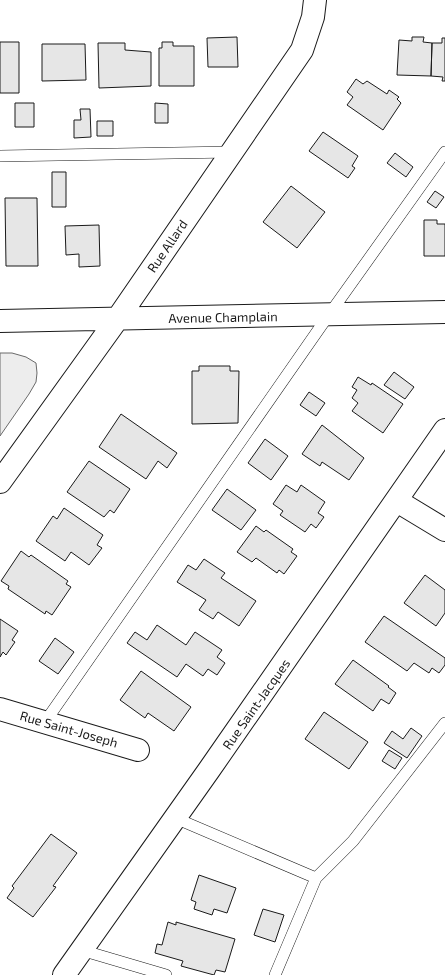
<svg xmlns="http://www.w3.org/2000/svg" width="445" height="975" font-family="'Exo 2',sans-serif">
  <style>
    .built { fill: #ededed; stroke: #6a6a6a }
    .building { fill: #e6e6e6; stroke: #1a1a1a }
    .lines { fill: none; stroke-linecap: round; stroke-linejoin: round }
    .lane-casing { stroke: #1a1a1a; stroke-width: 12 }
    .street-casing { stroke: #1a1a1a; stroke-width: 24 }
    .secondary-casing { stroke: #1a1a1a; stroke-width: 24 }
    .lane { stroke: #fff; stroke-width: 11 }
    .street { stroke: #fff; stroke-width: 22 }
    .secondary { stroke: #fff; stroke-width: 22 }
    .labels { text-anchor: middle; stroke-width: 3; stroke-linejoin: round; paint-order: stroke }
    .street-label { font-size: 13px; fill: #1a1a1a; stroke: #fff }
  </style>
  <rect width="100%" height="100%" fill="#fff"/>
  <path class="built" d="M0,353h12l14,4 10,6 1,10 -1,9 -7,12 -29,42z"/>
  <path class="building" d="M237,37l1,30h-30l-1,-29z
    M412,37h12l-1,5 9,1 -1,33 -34,-1 2,-35 13,1z
    M442,38h3v43h-3l1,-4 -12,-1 1,-33h10z
    M0,42h19v51h-19z
    M162,42h11v4h21v40h-35v-38h3z
    M98,43h27v7l26,2v34l-52,2z
    M42,44h43l1,36 -44,1z
    M356,79l7,5 4,-3 20,13 2,-4 10,7 -2,2 4,4 -18,27 -36,-25 6,-8 -6,-5z
    M15,103h19v24h-19z
    M155,103l13,1v19h-13z
    M80,109h10l1,28 -17,1v-18h7z
    M97,121h16v15h-16z
    M323,132l35,24 -6,10 3,2 -7,10 -39,-27z
    M395,153l18,14 -7,10 -19,-14z
    M52,172h14v35h-14z
    M291,186l34,26 -28,36 -34,-26z
    M435,191l9,6 -8,11 -9,-6z
    M5,198h32l1,68h-32z
    M424,220h13v4h8v32h-21z
    M99,225l1,41 -21,1v-13l-13,1 -1,-29z
    M199,366h31v5h9l-1,52 -46,1v-53h7z
    M394,372l20,15 -9,12 -21,-14z
    M358,377l13,8 1,-2 31,21 -20,29 -31,-22 6,-8 -6,-5 5,-8 -5,-3z
    M309,392l16,11 -9,13 -16,-11z
    M121,414l56,39 -10,15 -9,-7 -12,18 -47,-32z
    M322,425l42,33 -15,22 -27,-18 -2,4 -18,-12z
    M265,439l23,17 -17,24 -23,-17z
    M89,461l41,28 -16,24 -4,-3 -6,7 -37,-25z
    M286,485l11,7 4,-7 24,17 -7,11 6,4 -8,11 -5,-4 -6,8 -25,-17 3,-4 -10,-7z
    M227,489l29,21 -15,20 -29,-20z
    M64,508l39,27 -6,10 5,3 -13,17 -18,-13 -6,9 -29,-20 17,-25 4,3z
    M256,526l8,6 2,-2 27,19 -2,3 6,4 -13,18 -5,-4 -2,3 -21,-15 -4,4 -15,-10z
    M21,551l8,6 2,-2 37,26 -2,3 5,3 -19,28 -6,-4 -1,3 -37,-25 1,-3 -8,-5z
    M204,559l21,14 -4,5 35,23 -17,25 -21,-14 -5,7 -14,-9 7,-10 -29,-18 11,-17 8,5z
    M425,575l20,15v23l-9,13 -32,-23z
    M384,616l61,42v7l-6,8 -7,-5 -3,5 -15,-10 -7,8 -42,-29z
    M0,619l18,12 -6,9 3,2 -9,13 -3,-3 -3,5z
    M157,625l29,20 9,-13 27,18 -5,7 8,6 -8,12 -9,-6 -5,7 -17,-12 -9,13 -50,-34 8,-11 12,8z
    M55,638l19,14 -16,22 -19,-13z
    M353,660l36,26 -1,1 8,6 -7,11 -8,-5 -8,12 -38,-27z
    M141,671l50,36 -17,24 -26,-18 -3,5 -25,-18z
    M324,712l44,30 -19,27 -44,-30z
    M411,728l11,8 -15,22 -23,-15 8,-12 11,8z
    M389,750l13,8 -7,11 -13,-8z
    M51,834l26,19 -24,33 3,1 -23,30 -26,-19 7,-10 -2,-2z
    M199,875l37,13 -9,25 -13,-4 -2,6 -18,-6 2,-7 -5,-2z
    M263,909l21,6 -9,27 -21,-7z
    M168,922l8,3v-3l59,17 -10,33 -9,-2 -2,5 -33,-9 2,-5 -28,-8 2,-9 5,1z"/>
  <g class="lines">
    <g class="lane-casing">
      <path id="lane" d="M0,156l232,-4
        M45,722l283,-406 117,-164
        M175,818l141,60
        M81,950l85,25
        M275,975l41,-97 37,-37 92,-118"/>
    </g>
    <g class="street-casing">
      <path id="street" d="M0,321l445,-9
        M0,482l118,-164 184,-268 11,-33 2,-17
        M397,501l48,29
        M0,709l138,41"/>
    </g>
    <g class="secondary-casing">
      <path id="secondary" d="M64,975l145,-205 236,-340"/>
    </g>
    <use href="#lane" class="lane"/>
    <use href="#street" class="street"/>
    <use href="#secondary" class="secondary"/>
  </g>
  <g class="labels">
    <g class="street-label">
      <text transform="translate(167 246) rotate(-56)" y="5">Rue Allard</text>
      <text transform="translate(223 317) rotate(-1)" y="5">Avenue Champlain</text>
      <text transform="translate(256 704) rotate(-55)" y="5">Rue Saint-Jacques</text>
      <text transform="translate(69 729) rotate(16)" y="5">Rue Saint-Joseph</text>
    </g>
  </g>
</svg>
